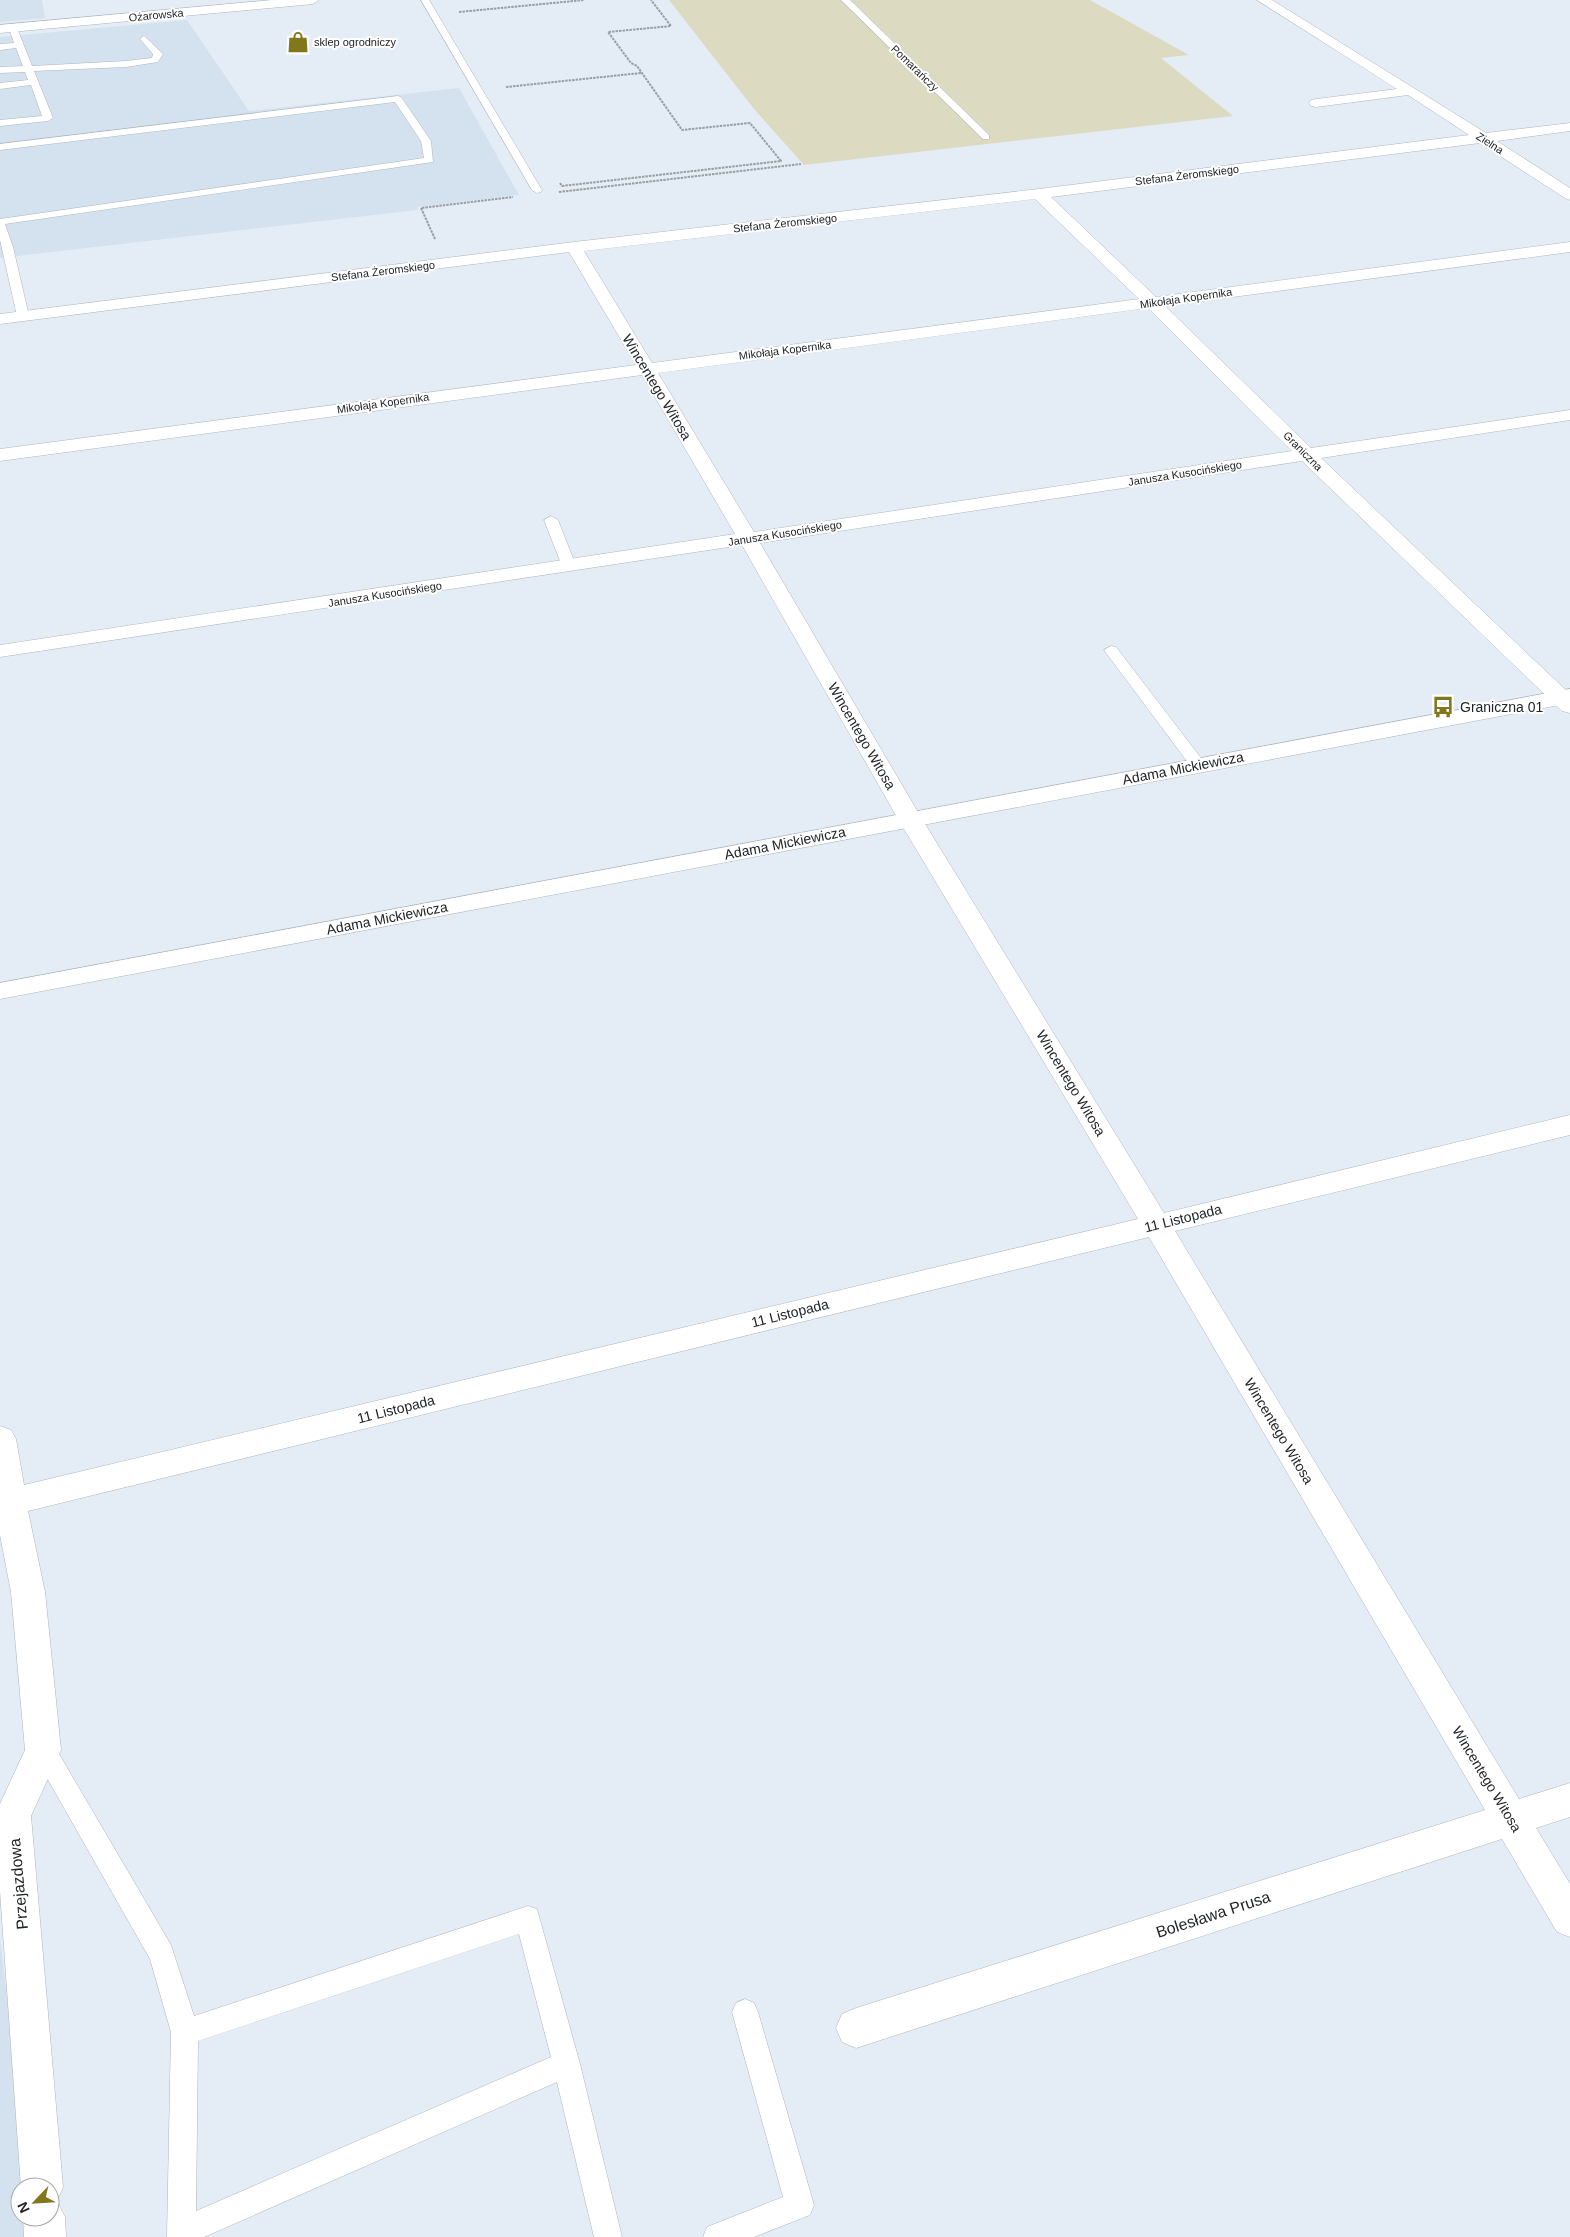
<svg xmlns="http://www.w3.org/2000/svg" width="1570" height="2237" font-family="Helvetica,sans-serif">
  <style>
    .built { fill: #d4e2f0 }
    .green { fill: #dcdbc2 }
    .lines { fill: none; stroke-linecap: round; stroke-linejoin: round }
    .service-casing { stroke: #adb5bd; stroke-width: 1 }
    .minor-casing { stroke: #adb5bd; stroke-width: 1 }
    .tertiary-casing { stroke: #adb5bd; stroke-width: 1 }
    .secondary-casing { stroke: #adb5bd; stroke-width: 1 }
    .path { stroke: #989ea4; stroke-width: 2; stroke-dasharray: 2.5 1; stroke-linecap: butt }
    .service { fill: #fff; fill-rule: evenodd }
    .minor { fill: #fff; fill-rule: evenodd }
    .tertiary { fill: #fff; fill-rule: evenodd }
    .secondary { fill: #fff; fill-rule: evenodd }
    .labels { text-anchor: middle; stroke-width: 4; stroke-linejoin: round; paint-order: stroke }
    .far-street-label { font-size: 11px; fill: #212427; stroke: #fff }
    .far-poi-label { font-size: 11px; fill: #212427; stroke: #fff; text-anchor: start }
    .street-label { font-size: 14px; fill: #212427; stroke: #fff }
    .poi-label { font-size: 14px; fill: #212427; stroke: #fff; text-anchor: start }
    .near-street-label { font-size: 16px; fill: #212427; stroke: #fff }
  </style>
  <rect width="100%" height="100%" fill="#e4edf5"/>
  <path class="built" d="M0,0h42l3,18 -45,4z
    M187,20l62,91 210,-23 60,107 -102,12 1,3 -418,48v-221z
    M0,1938l23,195 4,54h-7v30h9l2,20h-31z"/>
  <path class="green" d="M669,0h421l99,55 -28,3 72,58 -429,49 -50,-56z"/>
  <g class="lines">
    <g class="service-casing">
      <path id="service" d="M421,0h8l113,190 -1,2 -4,1 -5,-3z
        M841,0h9l139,135v4h-6z
        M13,25l4,3 15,38 94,-5 26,-3 1,-4 -13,-15 4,-3 19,18 -5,8 -32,5 -92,4 19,47 -5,3 -48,5v-6l42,-4 -11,-31 -31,4v-6l28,-3 -3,-8 -25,1v-6l23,-1 -7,-18 -16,2v-6l14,-1 -5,-15z
        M398,96l3,1 30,44 2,21 -428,62 8,23 16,69 -6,3 -6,-3 -17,-76v-21l424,-61 -3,-17 -26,-39 -395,48v-6z
        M551,516l7,4 18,46 -2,3 -5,1 -7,-4 -18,-46z
        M1111,646l5,1 88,115 2,3 -2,3h-12l-88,-118z
        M43,1739l9,3 119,203 23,71 334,-110 9,3 43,155 42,173h-28l-37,-155 -353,155h-37l4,-205 -21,-73 -119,-209 3,-8zM519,1934l32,123 -355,154 2,-170z
        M745,1999l9,4 4,9 56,193 -4,10 -56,22h-51l4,-10 76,-30 -51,-185 4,-9z"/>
    </g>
    <g class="minor-casing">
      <path id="minor" d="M1257,0h15l214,133 84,-10v8l-73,10 73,47v12l-5,-2 -85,-55 -429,54 105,100 414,-55v10l-405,54 146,142 259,-38v10l-249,38 249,236v19l-8,-2 -260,-250 -542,82 162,276 242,394 406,-98v20l-395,96 344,568 51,-16v34l-34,11 34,56v53l-13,-5 -55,-93 -646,209 -14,-6 -6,-14 6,-14 14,-6 629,-198 -336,-573 -1121,274 17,81 16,158 -30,66 32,371 -6,14 8,16 1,20h-42l-1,-20h27v-30h-29l-21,-296v-87l25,-54 -14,-158 -11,-57v-109l11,4 5,9 8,46 1114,-266 -240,-400 -156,-274 -742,112v-12l735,-111 -93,-159 -642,86v-12l636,-84 -67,-113 -569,72v-10l574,-72 465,-53 430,-54 -61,-40 -92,12 -5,-1 -2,-3 2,-3 5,-1 81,-10zM1035,199l104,100 -487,64 -68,-112zM1148,308l144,143 -538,81 -96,-159z"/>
    </g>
    <g class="tertiary-casing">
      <path id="tertiary" d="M1570,689v14l-1570,296v-16z"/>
    </g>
    <g class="secondary-casing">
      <path id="secondary" d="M272,0h47l-6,4 -313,29v-8z"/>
    </g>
    <path class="path" d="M459,12l125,-12
      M506,87l135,-14
      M560,183l2,3 219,-25 -31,-38 -68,7 -45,-64 -6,-3 -23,-31 63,-6 -20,-26
      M559,192l242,-28
      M435,239l-14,-31 92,-11"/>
    <use href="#service" class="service"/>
    <use href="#minor" class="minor"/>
    <use href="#tertiary" class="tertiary"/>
    <use href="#secondary" class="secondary"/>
  </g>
  <defs>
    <g id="shop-bare" transform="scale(1.725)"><path d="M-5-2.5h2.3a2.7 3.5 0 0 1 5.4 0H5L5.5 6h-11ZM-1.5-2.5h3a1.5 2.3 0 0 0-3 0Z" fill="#81781d" stroke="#fff" stroke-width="2.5" paint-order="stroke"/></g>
    <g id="bus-bare" transform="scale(1.725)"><path d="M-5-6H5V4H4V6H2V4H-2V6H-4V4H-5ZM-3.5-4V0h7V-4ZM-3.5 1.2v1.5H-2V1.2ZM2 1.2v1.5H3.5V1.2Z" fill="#81781d" stroke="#fff" stroke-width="2.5" paint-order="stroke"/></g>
  </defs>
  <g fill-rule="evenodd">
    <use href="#shop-bare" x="298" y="42"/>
    <use href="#bus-bare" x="1443" y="707"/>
  </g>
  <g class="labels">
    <g class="far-street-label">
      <text transform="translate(156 15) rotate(-5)" y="4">Ożarowska</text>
      <text transform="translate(915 68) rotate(44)" y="4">Pomarańczy</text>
      <text transform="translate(1490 143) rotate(33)" y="4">Zielna</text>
      <text transform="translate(1187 175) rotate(-7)" y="4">Stefana Żeromskiego</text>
      <text transform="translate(785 223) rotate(-6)" y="4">Stefana Żeromskiego</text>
      <text transform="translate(383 271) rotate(-7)" y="4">Stefana Żeromskiego</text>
      <text transform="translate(1186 298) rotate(-8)" y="4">Mikołaja Kopernika</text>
      <text transform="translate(785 350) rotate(-7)" y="4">Mikołaja Kopernika</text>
      <text transform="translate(383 403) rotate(-8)" y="4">Mikołaja Kopernika</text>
      <text transform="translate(1303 451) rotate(45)" y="4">Graniczna</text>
      <text transform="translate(1185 473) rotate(-9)" y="4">Janusza Kusocińskiego</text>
      <text transform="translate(785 533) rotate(-9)" y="4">Janusza Kusocińskiego</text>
      <text transform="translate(385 594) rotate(-9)" y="4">Janusza Kusocińskiego</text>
    </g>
    <g class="far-poi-label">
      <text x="314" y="46">sklep ogrodniczy</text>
    </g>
    <g class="street-label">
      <text transform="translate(657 387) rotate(59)" y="5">Wincentego Witosa</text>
      <text transform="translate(862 736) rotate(60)" y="5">Wincentego Witosa</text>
      <text transform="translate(1183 768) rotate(-11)" y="5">Adama Mickiewicza</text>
      <text transform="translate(785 843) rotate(-11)" y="5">Adama Mickiewicza</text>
      <text transform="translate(387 918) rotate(-11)" y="5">Adama Mickiewicza</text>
      <text transform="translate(1071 1083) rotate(59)" y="5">Wincentego Witosa</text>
      <text transform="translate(1183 1218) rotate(-14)" y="5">11 Listopada</text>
      <text transform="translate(790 1313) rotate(-14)" y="5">11 Listopada</text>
      <text transform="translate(396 1409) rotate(-14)" y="5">11 Listopada</text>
      <text transform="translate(1279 1431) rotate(59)" y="5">Wincentego Witosa</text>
      <text transform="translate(1487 1779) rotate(59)" y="5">Wincentego Witosa</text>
    </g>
    <g class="poi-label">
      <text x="1460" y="712">Graniczna 01</text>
    </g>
    <g class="near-street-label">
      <text transform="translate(18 1884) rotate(-95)" y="6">Przejazdowa</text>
      <text transform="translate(1213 1914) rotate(-18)" y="6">Bolesława Prusa</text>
    </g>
  </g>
  <g transform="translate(35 2202) rotate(245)"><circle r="24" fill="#ffffff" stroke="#a6a7a9"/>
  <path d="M0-4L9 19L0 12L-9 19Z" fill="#81781d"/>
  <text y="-8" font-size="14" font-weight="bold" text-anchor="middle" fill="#212427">N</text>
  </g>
</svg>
